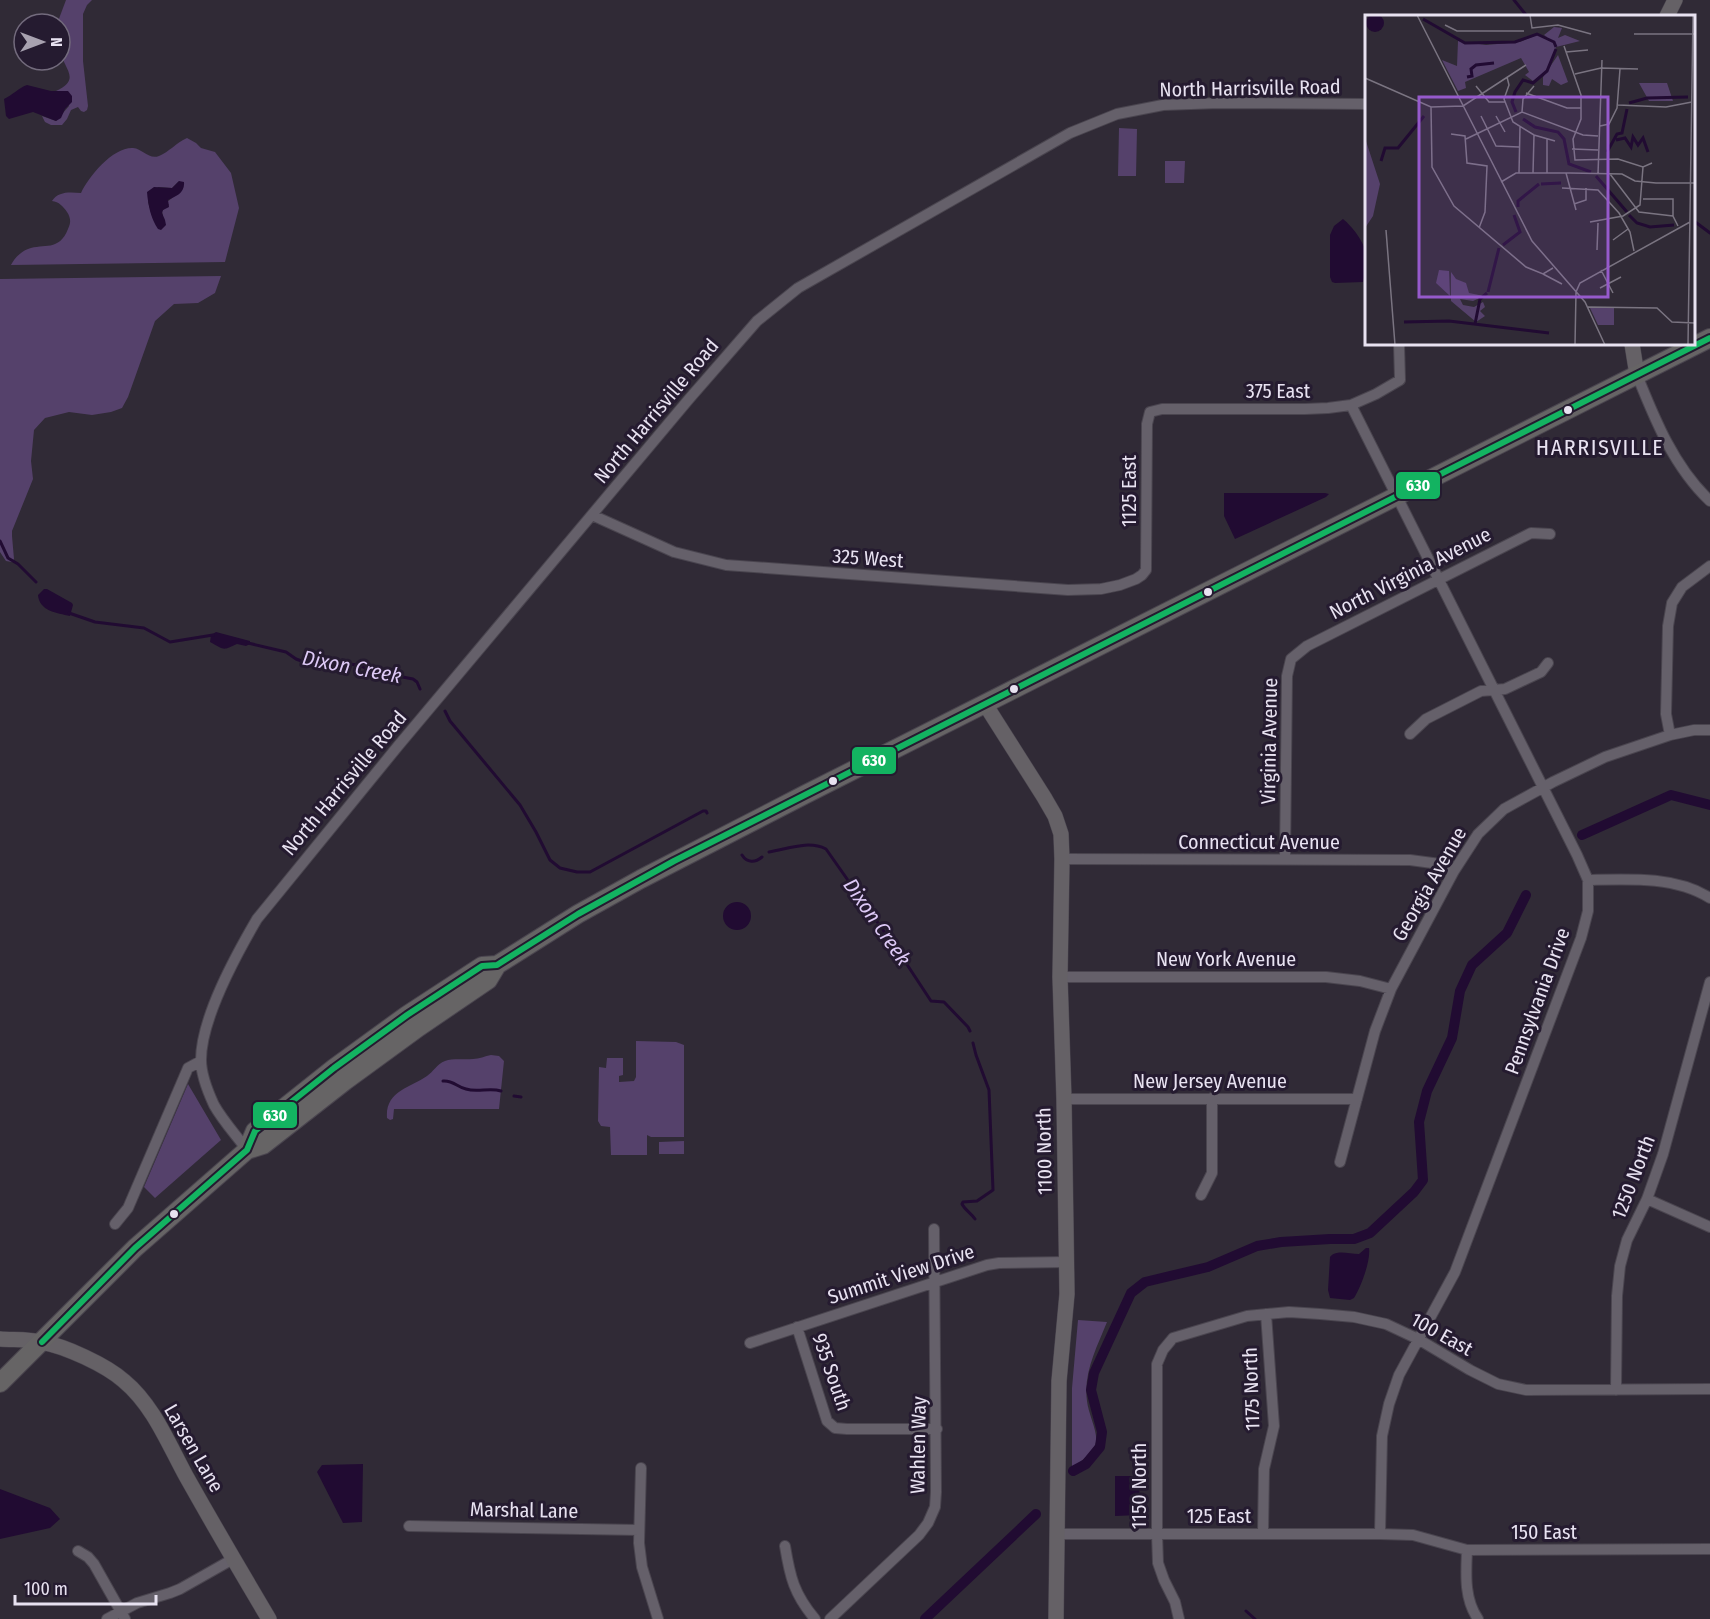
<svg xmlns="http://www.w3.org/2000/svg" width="1710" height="1619" font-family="'Fira Sans Condensed',sans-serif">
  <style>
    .green { fill: #55416b; fill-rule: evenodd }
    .water { fill: #210b32 }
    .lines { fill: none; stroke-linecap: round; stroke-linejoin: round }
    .stream { stroke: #210b32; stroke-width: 3 }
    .canal { stroke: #210b32; stroke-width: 10 }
    .street-casing { stroke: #4a454f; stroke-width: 12 }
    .secondary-casing { stroke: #4a454f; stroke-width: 16 }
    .primary-casing { stroke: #4a454f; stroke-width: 20 }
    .street { stroke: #65606a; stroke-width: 10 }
    .secondary { stroke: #656166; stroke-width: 15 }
    .primary { stroke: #666465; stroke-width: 18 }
    .bus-1-casing { stroke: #251b30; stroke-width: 10 }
    .bus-1 { stroke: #13b361; stroke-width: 6 }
    .bus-dot { fill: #e8e2f1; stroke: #251b30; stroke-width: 2 }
    .labels { text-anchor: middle; stroke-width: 6; stroke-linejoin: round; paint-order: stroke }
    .street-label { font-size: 20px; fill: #e8e2f1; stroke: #251b30 }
    .water-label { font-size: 21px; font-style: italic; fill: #ddc9f6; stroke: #251b30 }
    .quarter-label { font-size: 22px; letter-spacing: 1.5px; fill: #e8e2f1; stroke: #251b30 }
    .inset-river { fill: none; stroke: #210b32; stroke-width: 3 }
    .inset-road { fill: none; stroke: #7a7481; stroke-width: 1.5 }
    .view { fill: #965acc; fill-opacity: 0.15; stroke: #965acc; stroke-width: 3 }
    .inset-edge { fill: none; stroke: #e8e2f1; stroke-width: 3 }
    .line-badge { stroke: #251b30; stroke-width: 2 }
    .badge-label { font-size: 16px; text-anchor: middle; font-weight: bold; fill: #fff }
  </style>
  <rect width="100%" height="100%" fill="#302a36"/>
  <path class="green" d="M66,0h26l-5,5 -4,9v47l5,45 -1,4 -3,2 -3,-1 -3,-4 -7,3 -4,9 -5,6h-11l-6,-3 -3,-6 14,5 13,-15 -6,-15h-7c27,-12 6,-23 4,-42 -1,-8 0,-17 0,-25h-3z
    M1119,128l18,1 -1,47h-18z
    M187,138l9,5 5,5 14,4 16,21 8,35 -14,54 -214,3c3,-6 9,-13 17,-16 16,-6 31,3 40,-20 3,-6 3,-11 -1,-17 -4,-6 -8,-10 -15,-11 6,-10 18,-9 29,-8 8,-17 32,-46 52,-45 10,1 16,12 26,8 10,-4 17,-13 28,-18zM179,181l-7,17 -5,4 2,3 -7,6 1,5 -10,3 -5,-17 10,-15 14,1z
    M1165,161h20l-1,22h-19z
    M221,276l-6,17 -17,10 -24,1 -19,17 -27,76 -6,11 -11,4 -19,3 -23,-3 -24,6 -11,12 -3,31 2,18 -21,52v5l2,23 -2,3 -6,-1 -6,-9v-273z
    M636,1041l40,1 8,3v92h-33l-4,-2v20h-36l-1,-28 -9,-1 -3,-5 1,-54 7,1 1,-10h16v17l-4,1v6l15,-1 2,-4z
    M491,1055l8,1 5,5 -5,48h-105l-1,10 -3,1 -3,-2c-2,-27 23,-30 40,-42 6,-4 10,-12 18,-15 8,-3 19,-1 28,-2 6,0 12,-3 18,-4z
    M188,1084l33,56 -66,58 -11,-11z
    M684,1141v13h-25v-12z
    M1078,1320l29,2c-10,25 -24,51 -20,79 1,12 11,31 9,41 -2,10 -16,20 -24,27v-81z"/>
  <path class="water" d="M27,85l24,6h17l4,5v6l-7,7 -4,9 -5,3 -23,-9 -24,7 -3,-3 -2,-17c9,-4 14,-11 23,-14z
    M179,181l5,1c1,11 -8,14 -16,18l1,7 -6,3 -1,3 3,7 1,5 -5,5 -3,-1c-7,-10 -10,-24 -11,-37l7,-5 18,1z
    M1343,219c9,7 22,24 23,35 2,10 -1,19 -3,28l-28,1 -3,-1 -2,-5v-42l4,-9z
    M1224,493h101l4,1 -3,3 -91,42 -11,-23z
    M44,589h3l25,14 1,2 -3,11c-13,-3 -31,-5 -32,-21z
    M216,632l34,9v3l-4,2 -9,-2c-15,7 -12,6 -27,-2l1,-7z
    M723 916a14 14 0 1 1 28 0a14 14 0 1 1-28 0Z
    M1366,1248h3c2,12 -8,39 -15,50l-4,2 -20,-2 -2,-8 2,-33c6,-8 19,-3 29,-3z
    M363,1464l-1,58 -19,1 -26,-51 5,-7z
    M1115,1476h24l1,39 -25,1z
    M0,1489l50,19 10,11 -10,9 -50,11z"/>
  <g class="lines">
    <path class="stream" d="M1514,0l13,16
      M1694,221l16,12
      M0,541l8,17 10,6 18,18
      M69,613l26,9 49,6 26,14 43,-7
      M248,643l38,9 10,7 11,4 15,-1 37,3 12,6 42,8 4,3 3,7
      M445,711l5,10 70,84 16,27 14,28 10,8 17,4h13l113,-61h3l1,2
      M769,852c19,-3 39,-12 57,-3l78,111 27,41 13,1 24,25 2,4
      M742,855c5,8 13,8 20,2
      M973,1043l3,12 13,35 4,100 -16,11 -14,1 -1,2c3,6 9,9 13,15
      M443,1081c10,-1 14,6 23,8 12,4 23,-2 35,2
      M514,1096l7,1
      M1246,1611l9,8"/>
    <path class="canal" d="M1582,835l89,-40 39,10
      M1073,1471l13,-7 14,-17 2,-15 -11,-42 3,-17 37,-80 14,-11 63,-15 49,-21 24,-4 49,-3h24l16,-6 44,-41 9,-12 -4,-58 8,-31 25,-53 8,-47 12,-26 35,-32 19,-38
      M925,1619l111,-105"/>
    <g class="street-casing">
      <path id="street" d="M1637,375c18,45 37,92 73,126
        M1351,405l226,450 11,25v31l-7,27 -126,334 -56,103 -10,29 -7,32 -2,98
        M592,515l82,37 52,13 342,25 33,-1 19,-4 16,-6 6,-4 4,-5 1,-146 3,-12 12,-3h143l23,-1 23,-3 25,-11 24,-14 -1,-36
        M1410,734l16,-15 55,-28 24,-2 36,-17 7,-9
        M1670,735l-4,-21 2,-88 4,-23 10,-16 28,-21
        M1062,859l348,1 30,4 14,7
        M1285,859l2,-183 4,-17 16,-13 224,-113 19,1
        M1588,880c40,-1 87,-4 122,18
        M1060,977h266l34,4 31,8
        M1064,1099h293
        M247,1150c-11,-15 -24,-29 -33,-45 -6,-13 -13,-31 -13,-45 0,-42 35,-105 56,-141l141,-173 291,-347 68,-78 41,-33 272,-155 47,-19 46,-9 56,-2 147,1
        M1340,1162l35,-131 16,-42 63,-118 24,-37 26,-25 49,-27 52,-25 65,-22 24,-5h16
        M1201,1195l11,-22v-75
        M1647,1199l63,28
        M115,1224l13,-16 60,-140 13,-7
        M797,1327l30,94 8,7 12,1h90
        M750,1343l237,-78 12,-2 68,-1
        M1616,1390l1,-94 3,-30 7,-26 20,-41 16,-45 47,-172
        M641,1468l-2,75 3,24 16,52
        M409,1526l230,4
        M1058,1534h322l33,1 54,15 243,-1
        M1263,1534l1,-65 10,-43 -8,-112
        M785,1546c5,31 9,48 30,73
        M1467,1550c-1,24 -3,49 11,69
        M78,1551l10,6 6,7 31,55
        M107,1619l30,-16 33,-10 10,-4 53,-30
        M830,1619l89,-84 9,-12 7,-16 1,-15 -2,-263
        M1179,1619l-4,-17 -11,-22 -6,-17 -1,-29v-170l6,-14 10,-12 74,-22 42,-4 31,2 34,3 32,7 32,15 52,31 28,14 28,6 184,-1"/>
    </g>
    <g class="secondary-casing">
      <path id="secondary" d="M1667,16l8,-16
        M1632,344l5,31
        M985,704l59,93 11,19 6,18 1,25 -2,118 4,122 3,195 -8,87 -3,238
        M0,1339c13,1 28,0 41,3 24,4 65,23 83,39 29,24 44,62 62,95 27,48 55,96 83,143"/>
    </g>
    <g class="primary-casing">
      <path id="primary" d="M247,1150l8,-19 79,-63 73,-53 75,-49 15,-1
        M0,1383l135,-135 112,-98 16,-5 82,-64 74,-54 69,-47 9,-15 81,-51 63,-35 165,-85 904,-456"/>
    </g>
    <use href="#street" class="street"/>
    <use href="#secondary" class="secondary"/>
    <use href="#primary" class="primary"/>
    <g class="bus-1-casing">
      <path id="bus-1" d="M42,1342l93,-94 112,-98 8,-19 79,-63 73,-53 75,-49 15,-1 81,-51 96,-53 1036,-523"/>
    </g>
    <use href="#bus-1" class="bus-1"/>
  </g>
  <g class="bus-dot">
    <circle cx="1568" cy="410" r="5"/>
    <circle cx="1208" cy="592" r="5"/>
    <circle cx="1014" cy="689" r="5"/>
    <circle cx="833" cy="781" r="5"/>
    <circle cx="174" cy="1214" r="5"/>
  </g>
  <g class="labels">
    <g class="street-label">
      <text transform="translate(1250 88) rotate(-1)" y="7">North Harrisville Road</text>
      <text x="1278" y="398">375 East</text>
      <text transform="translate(656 411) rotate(-50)" y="7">North Harrisville Road</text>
      <text transform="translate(1129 491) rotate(-90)" y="7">1125 East</text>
      <text transform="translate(868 558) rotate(4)" y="7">325 West</text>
      <text transform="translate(1410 573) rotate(-27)" y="7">North Virginia Avenue</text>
      <text transform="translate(1269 741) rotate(-89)" y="7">Virginia Avenue</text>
      <text transform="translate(344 783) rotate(-50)" y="7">North Harrisville Road</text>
      <text x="1259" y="849">Connecticut Avenue</text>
      <text transform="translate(1429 884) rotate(-60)" y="7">Georgia Avenue</text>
      <text x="1226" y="966">New York Avenue</text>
      <text transform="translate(1537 1001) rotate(-70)" y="7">Pennsylvania Drive</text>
      <text x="1210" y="1088">New Jersey Avenue</text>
      <text transform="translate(1044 1151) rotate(-91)" y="7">1100 North</text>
      <text transform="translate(1633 1177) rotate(-69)" y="7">1250 North</text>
      <text transform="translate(901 1274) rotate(-18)" y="7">Summit View Drive</text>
      <text transform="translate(1442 1334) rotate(29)" y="7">100 East</text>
      <text transform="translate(832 1372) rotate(71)" y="7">935 South</text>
      <text transform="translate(1251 1389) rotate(-92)" y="7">1175 North</text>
      <text transform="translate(918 1445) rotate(-89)" y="7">Wahlen Way</text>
      <text transform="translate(194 1448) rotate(60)" y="7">Larsen Lane</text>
      <text transform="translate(1139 1486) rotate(-90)" y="7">1150 North</text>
      <text transform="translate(524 1510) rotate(1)" y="7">Marshal Lane</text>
      <text x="1219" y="1523">125 East</text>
      <text x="1544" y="1539">150 East</text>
    </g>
    <g class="water-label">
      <text transform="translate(352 667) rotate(11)" y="7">Dixon Creek</text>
      <text transform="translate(877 922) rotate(55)" y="7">Dixon Creek</text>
    </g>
    <g class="quarter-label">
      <text x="1600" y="455">HARRISVILLE</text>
    </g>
  </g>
  <g transform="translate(1365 15)">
    <rect width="330" height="330" fill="#302a36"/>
    <path d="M189,12l8,1 -4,10 7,-3 15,6 -24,6 -9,24 -14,10 -8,-6 4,-3 -8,-14 -56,24 1,6 -8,3 -16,-31 15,6 1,-25 28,4 34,-3 17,-7 10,2 -3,-2zM193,40l10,27 -7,3 -9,-6 -3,7 -6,-1v-8zM274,68h28l6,18h-24zM0,123l15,46 -7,32 -8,12zM74,255l10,1 1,25 -14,-13zM86,257l5,7 10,4 3,10 15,3 -11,5 -13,-2 3,6 11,2 9,-5 2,5 -5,4 5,5 -9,6 -25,-21zM225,293h24v17h-16z" fill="#55416b"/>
    <path d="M1 8a9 9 0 1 1 18 0a9 9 0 1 1-18 0Z" fill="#210b32"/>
    <path class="inset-river" d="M58,4l42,24 50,-1 22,-8 17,8 2,5M102,62l5,-1 -1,-7 5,-4 18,-2M264,88l18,-5 41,-1M151,97l-4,-10 3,-10 8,-12 10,3 14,-12 9,-22M158,104l12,8 23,5 6,7 5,25 22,8M251,125l9,-2 6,9 2,-10 5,8 5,-7 5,14M242,137l10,-18 5,-1 5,-24M16,146l4,-13h13l26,-32M231,161l31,36M176,169l20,-1M153,192v-6l21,-17M264,200l8,8 13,4 24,-2M138,230l17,-13 -6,-17M123,277l11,-44M39,307l45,-1 100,12M110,309l5,-25 7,-6"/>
    <path class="inset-road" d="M52,0l115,226 53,61 20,43M165,0l2,13 26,-3 33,9M80,10l12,6h67M269,19h61M199,31l17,49v24l-8,20 2,21 43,-1 25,8 9,-4M201,37l22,-2M210,59l26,-6 37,1M142,62l2,8 -5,14 9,23 21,13 21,6M0,63l66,29 32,-1M111,71l13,16h16M161,78l41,15h14M253,90l48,2 26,-5M98,91l63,-41M66,92l1,60 22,39 72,61 17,7 10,-6M157,97l1,-13 11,-13M116,101l15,30 23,1M131,101l9,16M235,111l9,-2 8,-16 3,-39M86,119l14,2 2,27 20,3 -2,46 -6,16M101,124l56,-27 61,23 15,1M207,134l26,1M154,158l1,-46M168,158l1,-38M182,158v-34M201,158l10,37M233,159l4,-114M245,159l29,38 34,4M136,167l15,-9h54l52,1 13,7 21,2h39M197,173l36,2 21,23 11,19 4,19M278,184h30v17l5,10M209,189l12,-4v-12M225,207l33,-6 17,-11 3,-38M21,215l9,115M248,225l15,-11M232,235l1,-27M236,255l12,23M178,259l19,10M235,273l21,-11M223,292l69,1 15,14 23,1M210,330l1,-53 4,-9 110,-61M323,330l5,-330"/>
    <path class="view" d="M54,82h189v200h-189z"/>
    <rect width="330" height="330" class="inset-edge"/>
  </g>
  <g class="line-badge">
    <rect x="1395" y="471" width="46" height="29" rx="6" fill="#13b361"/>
    <rect x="851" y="746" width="46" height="29" rx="6" fill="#13b361"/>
    <rect x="252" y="1101" width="46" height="28" rx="6" fill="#13b361"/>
  </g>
  <g class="badge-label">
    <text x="1418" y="491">630</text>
    <text x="874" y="766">630</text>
    <text x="275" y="1121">630</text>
  </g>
  <g transform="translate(42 42) rotate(90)"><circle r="28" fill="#251b30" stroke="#736b7d" stroke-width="1.5"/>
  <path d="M0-4.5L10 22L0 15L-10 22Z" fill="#a8a2b0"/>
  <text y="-9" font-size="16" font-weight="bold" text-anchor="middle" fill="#e8e2f1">N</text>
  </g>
  <path d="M15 1595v9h141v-9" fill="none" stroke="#e8e2f1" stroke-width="3"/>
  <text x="24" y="1595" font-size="18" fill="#e8e2f1" stroke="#251b30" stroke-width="4.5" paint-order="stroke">100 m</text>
</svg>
